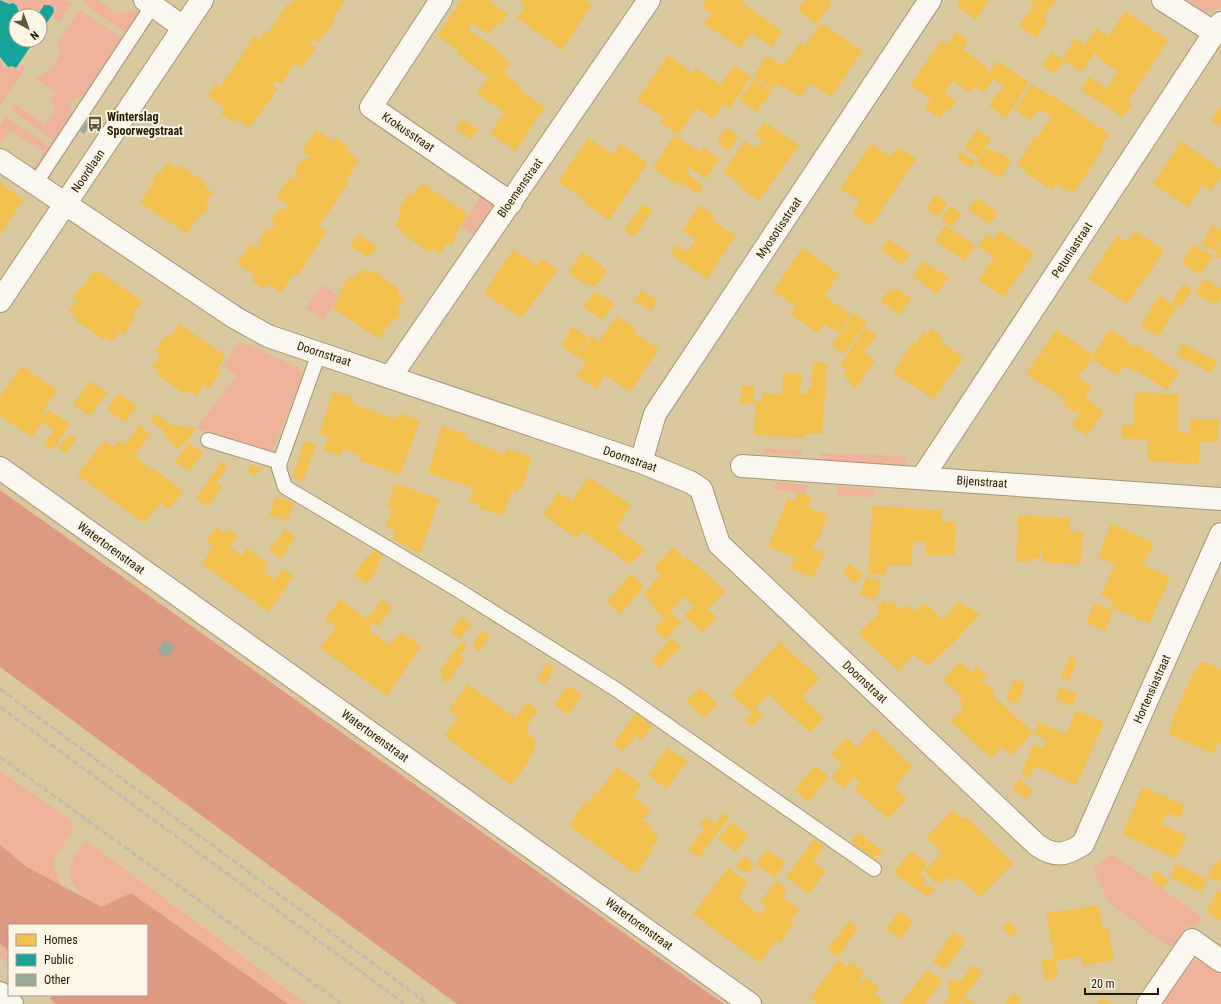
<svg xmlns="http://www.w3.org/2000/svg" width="1221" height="1004" font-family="'Roboto Condensed',sans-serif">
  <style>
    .green { fill: #eeb39a }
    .forest { fill: #de9a81 }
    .homes { fill: #f2c14e }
    .public { fill: #17a398 }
    .building { fill: #99aa9b }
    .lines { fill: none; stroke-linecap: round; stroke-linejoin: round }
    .service-casing { stroke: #a49573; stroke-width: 16 }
    .minor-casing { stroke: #a49573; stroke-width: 24 }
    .tertiary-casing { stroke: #a49573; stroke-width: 24 }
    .service { stroke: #f9f7f0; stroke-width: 14 }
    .minor { stroke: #f9f7f0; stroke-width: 22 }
    .tertiary { stroke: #f9f7f0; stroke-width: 22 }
    .rail { stroke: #c0bcb1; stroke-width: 3; stroke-dasharray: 6 3; stroke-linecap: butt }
    .labels { text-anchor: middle; stroke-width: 4; stroke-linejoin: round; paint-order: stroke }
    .poi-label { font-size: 12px; font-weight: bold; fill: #221802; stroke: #fcf6e7; text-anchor: start }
    .street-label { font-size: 12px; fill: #221802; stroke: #fcf6e7 }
  </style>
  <rect width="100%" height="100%" fill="#dac89e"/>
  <path class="green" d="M4,0h61l6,4 -12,18 -7,-4 3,-6 -1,-5 -5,-3 -5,1 -5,6 -4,-3 -5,8 -11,-6 -1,-4z
    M86,0h12l18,14 27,-4 -14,25 -46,-32z
    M1183,0h38v7c-15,11 -25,2 -38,-7z
    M80,10l45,30 -36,54 -15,4 -4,5 2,15 -16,24 -45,-32 4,-6 30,21 12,-18 -8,-5 7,-9 -21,-15c15,-7 30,-18 22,-36z
    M0,59l2,1 1,5 5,3 5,-1 4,2 3,-6 6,4 -26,38z
    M6,117l46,30 -15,24 -4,-3 11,-16 -34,-22 -10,14v-17z
    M481,196l10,7 1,3 -19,28 -11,-8z
    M322,285l17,11 -15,24 -18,-12z
    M239,341l60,27 3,11 -30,72 -76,-23 41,-52 -14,-10z
    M765,448l37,3v4l-38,-2z
    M821,453l83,3 3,10 -7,1 -80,-5z
    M776,482l32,3 -3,8 -31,-3z
    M838,486l36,3 -1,8 -36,-2z
    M0,771l71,50 2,9 -17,26 -2,9 7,20 -34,-18 -27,-22z
    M84,843l8,2 214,159h-18l-157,-111 -29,14c-31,-17 -44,-34 -18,-64z
    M1112,854l90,63 -8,11 -5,-3 -15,22 -6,-1 -59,-43 -16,-35z
    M0,944l9,7v12l-9,-6z
    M1203,959l18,14v31h-61l31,-42z"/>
  <path class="forest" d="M0,490l724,514h-267l-457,-337z
    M0,845l27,22 75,40 29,-14 157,111h-232l-6,-5 2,-4h95v-70h-138v26l-9,-7z"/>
  <path class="homes" d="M295,0h50l-13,20 2,2 -15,20 -5,-3 -3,5 5,3 -14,21 -42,-29 5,-8 3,2 19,-29 4,2z
    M461,0h27l20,14 -7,10 -3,-1 -2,4 -2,-1 -5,8 -17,-10 -4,6 25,16 17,18 -6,10 18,13 -2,3 25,17 -30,44 -25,-17 14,-22 -27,-18 11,-17 -31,-23 1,-4 -21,-14z
    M522,0h63l7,5 -30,45 -45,-32 8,-12 -4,-4z
    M706,0h38l-2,3 40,28 -10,16 -21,-14 -11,15 -36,-24 7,-11 -9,-6z
    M805,0h22l5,3 -16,21 -18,-14z
    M960,0h29l-13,20 -20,-14z
    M1029,0h27l-12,17 4,3 -12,18 -17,-12 15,-22z
    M1125,11l43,29 -40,61 4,3 -9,13 -43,-27 9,-13 18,11 11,-17 -22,-14 2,-3 -3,-2 -13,20 -19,-12 -8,14 -13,-8 9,-14 11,7 13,-21 10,7 11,-17 13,8z
    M821,23l41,28 -31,46 -21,-14 -9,14 -24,-14 -4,6 -19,-13 12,-20 16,9 3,-2 15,-21 5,4z
    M956,32l12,8 -5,9 25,19 -2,3 2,2 9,-12 32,21 -23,36 -17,-12 14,-20 -10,-7 -9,14 -9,-6 -4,6 -19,-12 -7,12 11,8 -7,10 -3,-2 -6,9 -16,-10 7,-9 -21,-14 29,-42 2,-2 7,3z
    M253,35l42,28 -14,21 -6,-3 -2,4 5,4 -29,39 -12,-9 -3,4 -13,-9 4,-6 -17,-12 8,-13 5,3 29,-43h-1z
    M668,55l24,18 3,-5 25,17 14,-20 17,12 -22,32 -6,-4 -10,14 -16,-11 -19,27 -18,-13 3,-5 -26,-17z
    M755,79l17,12 -16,21 -17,-12z
    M1031,84l20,12 1,-1 57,39 -8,13 2,2 -30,45 -17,-10 -4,6 -28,-18 2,-2 -9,-5 18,-29 2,2 14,-22 -12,-7 -8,11 -16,-10z
    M1221,105v22l-10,-7z
    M462,119l16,10 -7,10 -16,-10z
    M764,122l35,23 -40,56 -20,-14 1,-3 -17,-12 22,-31 11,7 6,-7 -7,-6z
    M726,128l13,8 -10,15 -12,-8z
    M977,129l14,10 -13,19 -14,-10z
    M316,130l18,12 2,-4 14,9 -4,4 13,9 -13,20 3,2 -30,44 8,5 -30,45 -3,-3 -13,20 -13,-9 -3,5 -14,-9 3,-5 -17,-11 13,-20 7,5 5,-6 -4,-2 9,-14 4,3 4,-6 -4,-3 9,-13 4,3 4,-6 -12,-8 14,-20 5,3 3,-5 -4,-3 9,-14 3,3 4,-5 -8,-5z
    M674,135l26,17 3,-5 16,12 -13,20 -17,-12 -2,2 -5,-3 8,6 -2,3 15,11 -5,8 -16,-10 -1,1 -7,-4 -1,2 -20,-15z
    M588,138l25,16 7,-10 28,19 -39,57 -25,-17 1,-3 -27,-18z
    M1181,141l40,28v7l-10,15 -9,-6 -14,22 -35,-23z
    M871,144l20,13 7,-10 18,12 -45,67 -19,-12 8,-13 -20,-12z
    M986,148l7,4 1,-2 17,10 -10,18 -25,-14z
    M961,152l14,9 -4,7 -14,-9z
    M168,162l9,6 2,-3 28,18 -3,4 9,5 -8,12 4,2 -5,8 -3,-1 -14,21 -47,-31 14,-21 -2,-2 5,-8 3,1z
    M0,182l23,18 -23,35z
    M422,183l46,31 -13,21 2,2 -5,8 -5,-2 -7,11 -8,-5 -3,3 -28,-19 1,-2 -7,-6 6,-12 -3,-2 11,-18 4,2z
    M935,194l12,9 -9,14 -12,-8z
    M976,198l22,14 -8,12 -22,-14z
    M643,204l10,6 -19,27 -10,-7z
    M699,205l15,10 -2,5 23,16 -28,43 -37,-25 6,-9 11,6 9,-12 -14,-8z
    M950,206l11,8 -9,13 -11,-8z
    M945,225l30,20 -10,16 -30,-20z
    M1212,225l9,4v12l-5,10 -14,-6z
    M999,231l35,22 -30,44 -26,-17 16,-23 -16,-10 8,-13 7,5z
    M1135,231l29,19 -21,33 -1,-1 -15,22 -39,-25 29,-44 10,7z
    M358,234l19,12 -8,12 -19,-12z
    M888,239l22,15 -8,11 -21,-15z
    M1221,244v15l-6,-3z
    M1192,245l22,10 -14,20 -18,-12z
    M802,248l37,26 -15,22 27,18 -12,19 -15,-9 -6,9 -28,-19 5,-8 -22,-15z
    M513,250l24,15 5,-6 16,11 -37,48 -37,-25z
    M582,252l20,13v2l5,3 -8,13 -2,-1 -3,5 -4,-3 -2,2 -20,-14z
    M922,261l27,16 -13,17 -23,-18z
    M362,268l7,5 3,-3 27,19 -2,4 8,5 -8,11 5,3 -6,8 -2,-2 -15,21 -46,-31 8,-13 -3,-1 11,-17 5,2z
    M95,269l47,32 -9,13 3,2 -11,18 -5,-3 -8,11 -7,-5 -2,2 -28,-19 2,-4 -8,-5 8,-11 -4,-3 5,-8 3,1z
    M1204,279l17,9v8l-5,9 -21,-11z
    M1183,284l9,5 -12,19 -8,-6z
    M895,288l16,10 -11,17 -19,-13 8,-13 3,2z
    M641,290l16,10 -6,11 -17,-10z
    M595,291l20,13 -13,16 -19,-13z
    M1159,295l18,13 -19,28 -17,-10z
    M854,313l13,9 -23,32 -12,-8z
    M617,316l20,13 -3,4 25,16 -29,43 -25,-17 -9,14 -20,-13 10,-15 -9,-5 14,-20 8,5z
    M179,324l46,31 -8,14 4,2 -12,18 -6,-4 -7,11 -8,-5 -3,3 -28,-19 2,-3 -7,-5 8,-12 -5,-4 11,-17 4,3z
    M572,327l16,10 -12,19 -15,-10z
    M865,328l12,7 -13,17 11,9 -20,28 -12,-15 3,-5 -6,-4z
    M931,329l11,7 -3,4 24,17 -29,42 -41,-26 19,-31 3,2 9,-13 4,3z
    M1110,329l17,11v2l8,5 2,-2 42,27 -12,18 -31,-20 -1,2 -11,-6 -7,9 -25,-16 -14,18 14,9 -7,11 18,15 -16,24 -16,-10 10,-15 -3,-2 -3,4 -12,-8 3,-5 -40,-26 14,-21 24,15 -23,-16 15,-22 37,25z
    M1182,343l35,18 -6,12 -34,-18z
    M813,361l14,3 -5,70 -17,-1v5l-51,-3 2,-34h6l1,-8 19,1 1,-22 19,1 -2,20 8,1v-6h3z
    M21,366l36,24 -15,23 3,2 4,-5 21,14 -17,26 -9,-6 10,-14 -12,-8 -10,15 -32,-21v-19z
    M89,381l19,11 -18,24 -17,-11z
    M742,385l12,1 -1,18h-13z
    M333,391l21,7 -1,6 22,8 21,7 2,-6 22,7 -20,55 -41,-15 2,-5 -18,-6 -2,7 -18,-6 5,-14 -9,-2z
    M1135,392l44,2 -2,38 12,1 1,-14h29l-2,24 -17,-2 -1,23 -52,-3v-21l-25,-2v-13h11z
    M118,393l19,13 -12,16 -18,-12z
    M155,413l16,12 25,3 -10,14 -9,7 -13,-14 1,-3 -15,-11z
    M139,425l11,9 -14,20 1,2 -1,2 15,11 -7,9 9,-10 30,23 -14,18 -9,-6 -16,20 -67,-48 27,-34 10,6 4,-6 7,4z
    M442,426l26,9 -2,5 39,14 2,-5 25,8 -10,31 -3,-1 -2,7 -6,-3 -8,25 -24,-8 1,-2 -12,-5 5,-13 -45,-15z
    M69,434l7,5 -11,15 -7,-6z
    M304,441l12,4 -13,36 -10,-4z
    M188,443l15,9 -13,19 -15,-9z
    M222,461l5,4 -10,17 5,4 -14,21 -12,-9z
    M252,464l8,5 -5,7 -8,-5z
    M588,477l43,28 -15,23 29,21 -15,16 -48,-34 -6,7 -33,-23 15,-23 14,9z
    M396,484l43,15 -19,55 -27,-15 2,-8 -9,-4 6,-18 -4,-2 5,-16 -1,-1 2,-5z
    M798,492l14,6 -4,9 20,8 -10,25 -2,-1 -4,9 13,5 -12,25 -23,-10 5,-10 -27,-12 20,-48 6,3z
    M276,497l18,6 -7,18 -18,-6z
    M872,506l70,4 -1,11 15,1 -2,34 -28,-1v-14h-13l-2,25 -24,-1 -1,10 -18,-1z
    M1018,515l52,3v13l13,1 -3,33 -38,-3v-13h-2v10l-11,-1v4l-13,-1z
    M1111,523l43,20 -11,22 27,12 -21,47 -39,-17 3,-6 -12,-6 14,-31 -17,-7z
    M216,527l10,6 3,-4 8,7 -7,11 12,9 5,-8 21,16 -4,8 11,8 8,-11 10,7 -24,36 -67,-48 11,-18 -7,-5z
    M285,529l10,8 -14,22 -12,-9z
    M673,547l12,12 2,-3 38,35 -17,18 9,8 -14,16 -19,-17 10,-10 -10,-9 -20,21 -12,-10 2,-3 -11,-10 18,-21 -7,-7z
    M374,549l9,6 -6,10 2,2 -12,17 -13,-9 12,-18 2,1z
    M849,564l14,10 -7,10 -13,-10z
    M630,574l14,12 -23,28 -14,-12z
    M867,576l15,6 -7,18 -16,-6z
    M340,599l27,20 15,-20 10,8 -14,20 -5,-4 -4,7 20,15 12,-13 20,14 -34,50 -67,-48 16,-21 -11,-8z
    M885,600l3,4 3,-3 11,9 6,-5 7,6 10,-8 18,16 15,-17 22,12 -26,28 -26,24 -15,-12 -14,17 -41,-37 22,-22 -4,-4z
    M1095,603l18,8 -8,20 -19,-9z
    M671,612l10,10 -16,18 -11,-11z
    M462,617l9,7 -11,15 -10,-8z
    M482,631l8,5 -11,15 -7,-5z
    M672,638l9,9 -21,21 -9,-8z
    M462,641l5,4 -11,15 4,-5 5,3 -18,25 -5,-4 2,-3 -5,-4z
    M780,642l39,36 -17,20 21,20 -13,15 -42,-39 8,-8 -25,26 -20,-18z
    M1070,656l7,3 -8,22 -8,-4z
    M1202,661l19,8v74l-2,-1 -6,12 -45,-20 5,-11 -2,-1 22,-49z
    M960,662l12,11 5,-6 10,8 -8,8 1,1 3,-3 12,11 -3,3 41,37 -22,24 -9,-9 -11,11 -41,-37 14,-14 -5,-4 4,-4 -20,-19z
    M546,663l8,5 -9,16 -8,-4z
    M1014,679l11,4 -7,21 -12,-5z
    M467,684l49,34 11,-16 11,8 -12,17 2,2 -2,3 10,8 -1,9 -7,10 1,2 -18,24 -67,-49 14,-19 -9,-7z
    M568,685l14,10 -14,20 -14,-11z
    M1060,687l17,7 -5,12 -17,-7z
    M700,688l18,16 -14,14 -18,-17z
    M756,708l7,6 -12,13 -7,-7z
    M1076,710l28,12 -28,63 -41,-19 -6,12 -8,-3 12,-31 9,4 4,-8 -11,-6 3,-12 28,12z
    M636,713l16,13 -10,14 -6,-5 -13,16 -10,-7z
    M873,729l39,37 -17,21 12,12 -19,20 -34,-30 6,-7 -6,-5 -11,12 -12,-12 11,-12 -11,-11 15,-16 11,9z
    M667,747l20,14 -20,28 -19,-14z
    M816,765l13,12 -21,25 -14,-12z
    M617,767l24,17 -8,13 18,13 -7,8 -3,1 11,8 -2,3 9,7 -8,11 2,2 -17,24 -67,-48 16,-25 3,2 7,-11h3z
    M1019,778l14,13 -7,8 -14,-10z
    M1143,787l42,18 -5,13 -13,-5 -5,11 -14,-6 39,18 -11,23 -54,-25z
    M953,810l10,9 3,-2 47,46 -33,34 -22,-20 -5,6 -6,-6 6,-7 -14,15 -15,-14 18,-18 -16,-15z
    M723,813l6,4 -30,41 -11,-8 16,-21 -5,-4 7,-8 9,7z
    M731,822l18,13 -13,17 -18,-13z
    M858,833l25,18 -8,8 -24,-17z
    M814,839l10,7 -11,16 13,9 -17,23 -23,-17z
    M766,849l19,13 -10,16 -19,-13z
    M910,851l17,12 -7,11 6,5 -3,5 5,4 2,-3 5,4 -7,8 -34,-24z
    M743,856l11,8 -7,10 -11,-7z
    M1221,856v22l-2,4 -12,-5 8,-16 3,2z
    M1176,864l31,15 -6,13 -31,-15z
    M728,868l19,13 -8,18 21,16 6,-9 -6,-4 16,-21 11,8 -5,8 17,12 -8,11 2,4 -13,19 -3,-3 -17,23 -67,-49z
    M1155,870l14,10 -7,9 -9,-7 2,-3 -4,-3z
    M1217,890l4,3v27l-15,-8z
    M1099,905l3,24 6,-1 6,32 -32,6 -1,-10 -25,5 2,17 -13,2 -3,-20 12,-2 -8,-45z
    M899,911l14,10 -12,18 -15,-10z
    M849,921l9,7 -20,29 -11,-8z
    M1010,921l8,11 -9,5 -7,-11z
    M953,931l13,9 -21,30 -12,-8z
    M838,960l9,7 4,-5 13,10 -5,7 2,2 -4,5 1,1 8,-10 13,10 -5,7 9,6 -3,4h-63l-7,-6z
    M972,965l10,7 -22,32h-16l6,-9h-2l1,-15 12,1z
    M927,970l15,10 -17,24h-25z
    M1013,993l9,6 -4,5h-13z
    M1102,997l10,7h-15z
    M967,998l8,6h-12z"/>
  <path class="public" d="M0,0l9,4 4,-1 4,3 1,4 9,6h-11v24h19l-19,28 -4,-2 -4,1 -8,-10z
    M44,5h5l4,2 1,5 -14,21v-17h-10l5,-6 4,3z"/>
  <path class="building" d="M88,120l4,3 -8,11 -4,-3z
    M165,640l10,7 -9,11 -9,-7z"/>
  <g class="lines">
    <g class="service-casing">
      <path id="service" d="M35,184l118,-179
        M319,353l-39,109 -1,6 6,19 173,103 159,100 257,179
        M208,440l72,22"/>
    </g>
    <g class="minor-casing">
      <path id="minor" d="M145,0l38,27
        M441,0l-70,107 140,96
        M1163,0l52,33
        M0,160l234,157 34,19 373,126 49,20 11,7 18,55 318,301c17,12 28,11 46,-1l138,-310
        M391,376l258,-376
        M641,462l14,-48 275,-414
        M742,466l479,33
        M0,468l750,536
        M922,478l299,-455
        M1148,1004l44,-64 29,21"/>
    </g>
    <g class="tertiary-casing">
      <path id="tertiary" d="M0,301l202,-301
        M0,993l12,11"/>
    </g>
    <use href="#service" class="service"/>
    <use href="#minor" class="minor"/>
    <use href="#tertiary" class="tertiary"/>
    <path class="rail" d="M0,689l428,315
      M0,707l405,297
      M0,757l342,247"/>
  </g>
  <defs>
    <g id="bus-bare" transform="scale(1.2)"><path d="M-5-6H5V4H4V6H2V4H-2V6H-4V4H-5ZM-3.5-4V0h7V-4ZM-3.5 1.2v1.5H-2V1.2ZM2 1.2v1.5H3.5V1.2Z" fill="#625639" stroke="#fcf6e7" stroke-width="2.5" paint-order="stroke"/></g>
  </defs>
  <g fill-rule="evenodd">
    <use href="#bus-bare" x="95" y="124"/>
  </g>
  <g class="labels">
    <g class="poi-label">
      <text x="107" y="121">Winterslag<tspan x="107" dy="14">Spoorwegstraat</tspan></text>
    </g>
    <g class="street-label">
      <text transform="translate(408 132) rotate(34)" y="4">Krokusstraat</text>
      <text transform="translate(88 171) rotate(-56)" y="4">Noordlaan</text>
      <text transform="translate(520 188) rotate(-55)" y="4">Bloemenstraat</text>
      <text transform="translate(779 228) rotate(-56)" y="4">Myosotisstraat</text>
      <text transform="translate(1072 250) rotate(-57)" y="4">Petuniastraat</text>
      <text transform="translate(324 354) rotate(18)" y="4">Doornstraat</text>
      <text transform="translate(630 459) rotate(19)" y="4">Doornstraat</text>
      <text transform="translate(982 482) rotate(4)" y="4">Bijenstraat</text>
      <text transform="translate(111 548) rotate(36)" y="4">Watertorenstraat</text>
      <text transform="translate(865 682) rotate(43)" y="4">Doornstraat</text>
      <text transform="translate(1152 689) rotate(-66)" y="4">Hortensiastraat</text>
      <text transform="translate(375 736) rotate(36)" y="4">Watertorenstraat</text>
      <text transform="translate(639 924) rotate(36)" y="4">Watertorenstraat</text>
    </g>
  </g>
  <rect x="8" y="924" width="140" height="72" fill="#fcf6e7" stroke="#a59d8b"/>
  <rect x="16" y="934" width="20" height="12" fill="#f2c14e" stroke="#a59d8b"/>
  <text x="44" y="944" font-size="12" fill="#221802">Homes</text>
  <rect x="16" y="954" width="20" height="12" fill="#17a398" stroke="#a59d8b"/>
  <text x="44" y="964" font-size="12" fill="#221802">Public</text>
  <rect x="16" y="974" width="20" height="12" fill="#99aa9b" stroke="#a59d8b"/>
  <text x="44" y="984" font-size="12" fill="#221802">Other</text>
  <g transform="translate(28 28) rotate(139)"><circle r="19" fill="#fcf6e7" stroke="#a59d8b"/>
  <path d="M0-3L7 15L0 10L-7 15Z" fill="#625639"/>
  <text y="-6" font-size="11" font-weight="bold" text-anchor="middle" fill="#221802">N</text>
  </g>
  <path d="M1085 988v6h73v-6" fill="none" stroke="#221802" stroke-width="2"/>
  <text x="1091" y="988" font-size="12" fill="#221802" stroke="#fcf6e7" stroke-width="3" paint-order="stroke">20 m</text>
</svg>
